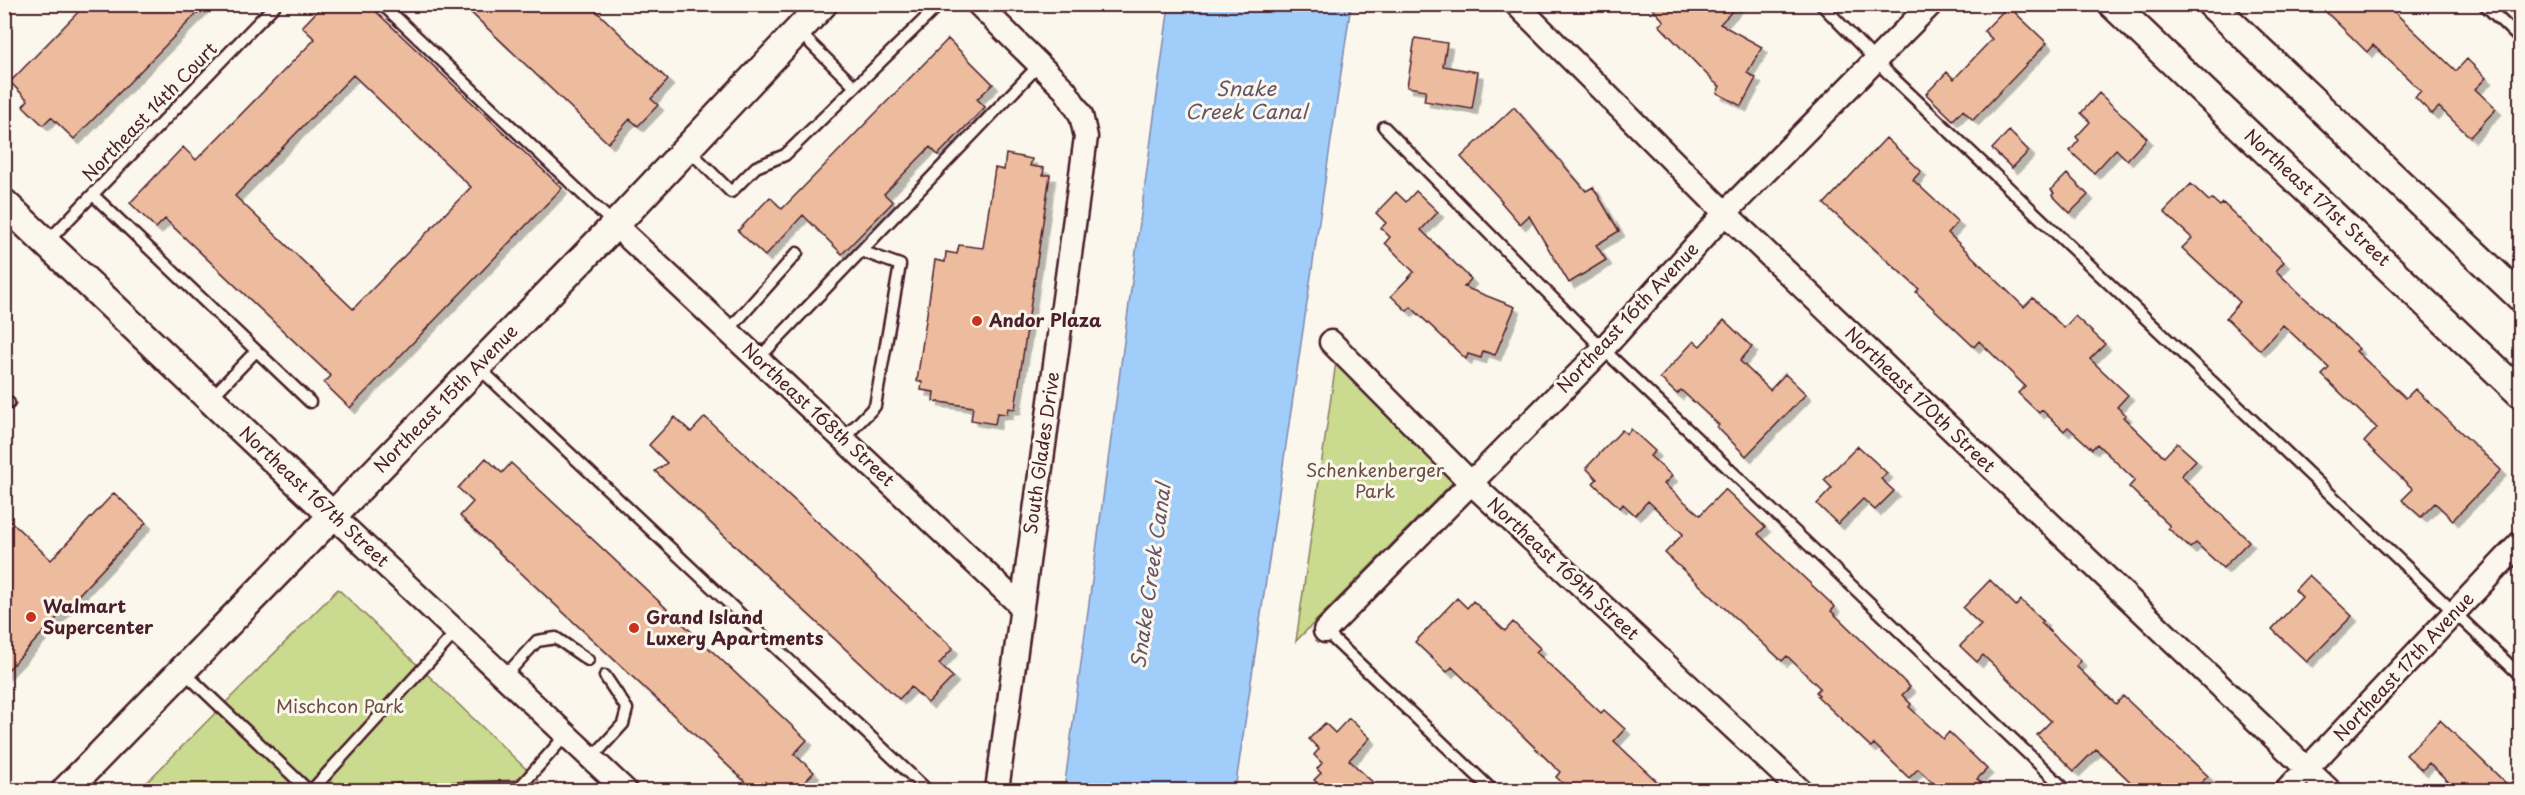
<svg xmlns="http://www.w3.org/2000/svg" width="2525" height="795" font-family="'Playpen Sans',sans-serif">
  <style>
    .green { fill: #cada8e; stroke: #8a7c5c; stroke-width: 1.5 }
    .water { fill: #a1cdfb; stroke: #7e87a8; stroke-width: 1.5 }
    .building { fill: #edbb9e; stroke: #4a1f2b; stroke-width: 1.5; fill-rule: evenodd; filter: url(#shadow) }
    .lines { fill: none; stroke-linecap: round; stroke-linejoin: round }
    .service-casing { stroke: #4a1f2b; stroke-width: 15 }
    .minor-casing { stroke: #4a1f2b; stroke-width: 27 }
    .tertiary-casing { stroke: #4a1f2b; stroke-width: 32 }
    .service { stroke: #fbf7ec; stroke-width: 10 }
    .minor { stroke: #fbf7ec; stroke-width: 22 }
    .tertiary { stroke: #fbf7ec; stroke-width: 27 }
    .poi-dot { fill: #c8321e; stroke: #fbf7ec; stroke-width: 2 }
    .labels { text-anchor: middle; stroke-width: 6; stroke-linejoin: round; paint-order: stroke }
    .street-label { font-size: 18px; fill: #4a1f2b; stroke: #fbf7ec }
    .poi-label { font-size: 18px; font-weight: bold; fill: #4a1f2b; stroke: #fbf7ec; text-anchor: start }
    .park-label { font-size: 18px; fill: #6a4e44; stroke: #fbf7ec }
    .water-label { font-size: 20px; font-style: italic; fill: #645369; stroke: #fbf7ec }
  </style>
  <defs>
    <filter id="shadow"><feDropShadow dx="5.5" dy="5.5" stdDeviation="0" flood-color="#0004"/></filter>
  </defs>
  <rect width="100%" height="100%" fill="#fbf7ec"/>
  <filter id="ink" filterUnits="userSpaceOnUse"><feTurbulence type="fractalNoise" baseFrequency=".0167" numOctaves="2"/><feDisplacementMap in="SourceGraphic" scale="12" xChannelSelector="R" yChannelSelector="G"/><feConvolveMatrix kernelMatrix="1 2 1 2 8 2 1 2 1" color-interpolation-filters="sRGB"/></filter>
  <g filter="url(#ink)">
    <path class="green" d="M1336,362l118,119 -158,160z
      M338,589l210,201h-409z"/>
    <path class="water" d="M1169,5h182l-116,785h-171z"/>
    <path class="building" d="M86,4h120l-132,135 -23,-22 -8,8 -20,-19 5,-6 -18,-18z
      M324,4h44l194,184 -212,220 -26,-25 7,-7 -166,-157 -9,9 -26,-25 53,-56 13,13 119,-121 -13,-12zM353,75l118,112 -118,122 -118,-113z
      M462,4h127l79,76 -17,19 7,6 -20,21 -8,-7 -22,24z
      M1648,4h91l-19,20 42,23 -15,26 9,5 -15,28 -24,-13 3,-7 -6,-4 -55,-57 5,-4z
      M2318,4h68l70,67 11,-12 19,19 -11,11 21,20 -26,28 -31,-30 -7,7 -17,-17 6,-6 -48,-46 -6,7z
      M2008,6l39,37 -74,77 -10,-10 -10,10 -27,-26 21,-22 7,7 38,-40 -8,-8z
      M1415,38l32,5 -4,23 35,6 -6,37 -48,-8 2,-11 -19,-3z
      M948,39l45,45 -16,15 8,8 -47,48 -8,-8 -46,47 9,8 -51,52 -39,-39 -38,41 -27,-25 32,-34 12,12z
      M2099,93l48,45 -20,22 -11,-11 -22,24 -24,-22 9,-11 -3,-3 14,-15 -9,-9z
      M1514,107l72,84 7,-4 26,44 -23,14 10,15 -37,23 -40,-67 -9,8 -19,-22 1,-1 -41,-44z
      M2009,131l20,20 -17,17 -20,-19z
      M1886,138l35,33 -8,9 45,42 -10,11 76,74 9,-9 31,30 11,-12 30,28 -15,15 38,36 -11,12 9,8 -3,2 41,40 13,-14 19,17 -15,16 68,65 -26,27 -27,-25 -6,5 -22,-20 2,-2 -41,-39 6,-7 -38,-36 -5,5 -24,-22 -4,4 -22,-21 -3,3 -21,-20 7,-7 -46,-45 -5,6 -58,-55 3,-3 -95,-85z
      M1006,154l26,5 -2,7 14,2 -1,7h7l-35,234 -7,-1 -1,6 -10,-1 -2,11 -24,-4 2,-13 -40,-6 1,-9 -13,-2 1,-8 -5,-1 18,-121 10,2 1,-10 11,2 2,-9 24,3 12,-80 9,2z
      M2067,174l21,21 -18,18 -18,-18 2,-2 -3,-3z
      M2191,184l18,17 3,-2 8,7 3,-3 61,59 -8,9 83,78 -3,2 50,47 9,-9 86,81 -48,50 -18,-17 -14,14 -19,-17 11,-11 -49,-47 13,-14 -55,-53 7,-7 -46,-43 -23,25 -34,-32 14,-16 -58,-54 10,-10 -28,-26z
      M1416,191l22,21 -17,18 50,49 -7,8 51,20 -20,48 -12,-4 -2,7 -13,-4 -2,5 -55,-52 -4,4 -16,-15 23,-24 -29,-29 5,-6 -9,-9 5,-5 -10,-10 20,-21 10,10z
      M1724,320l28,27 -12,14 30,29 15,-16 21,20 -60,62 -29,-29 2,-2 -38,-35 -4,4 -17,-16 34,-37 6,5z
      M675,417l16,15 14,-15 248,231 -14,16 14,13 -25,26 -17,-16 -12,12 -244,-228 12,-8 -18,-18z
      M1631,429l24,22 -5,5 22,20 -8,8 36,31 25,-26 40,38 -7,7 77,73 -4,4 79,76 -8,8 9,9 -2,3 34,32 6,-7 38,37 -10,10 12,11h-48l-23,-21 -9,9 -35,-34 -3,3 -54,-51 2,-1 -3,-3 4,-4 -33,-32 -5,5 -117,-108 18,-19 -35,-33 -13,14 -12,-11 -3,4 -27,-25 4,-4 -11,-11 36,-38 5,4z
      M1858,446l29,27 -6,6 13,12 -19,19 -12,-11 -25,25 -21,-20 15,-16 -8,-8z
      M486,458l16,15 9,-10 296,277 -13,14 20,18 -17,18h-23l-9,-8 -9,8h-2l-294,-274 13,-14 -15,-14z
      M114,493l32,30 -142,151v-159l47,45z
      M2309,575l43,41 -45,46 -35,-33 30,-32 -7,-7z
      M1990,580l26,26 5,-6 22,21 -2,2 40,38 -5,5 40,38 7,-8 85,80 -14,14h-55l-43,-41 -22,22 -37,-36 14,-14 -68,-66 -6,7 -17,-16 21,-21 -18,-17z
      M1457,598l10,10 6,-7 32,30 8,-9 27,26 -4,4 65,61 3,-3 21,19 -11,12 52,49h-96l-14,-13 4,-5 -108,-105 -5,5 -32,-30z
      M1349,718l21,20 -21,22 32,30h-56l-11,-10 7,-7 -4,-4 5,-6 -8,-8 5,-6 -10,-10 16,-16 10,10z
      M2440,720l73,70h-56l-28,-27 -7,7 -16,-15z"/>
    <g class="lines">
      <g class="service-casing">
        <path id="service" d="M382,4l233,221
          M1821,4l68,70 631,601
          M2484,4l36,35
          M798,31l57,56
          M1384,127l219,222 463,441
          M687,148l44,44 25,-25 29,-12 155,-151
          M93,195l217,207
          M47,242l229,-238
          M728,331l69,-78
          M758,359l281,-294
          M478,367l449,423
          M211,398l45,-47
          M4,399l5,4
          M843,439l32,-33 25,-141 -39,-14
          M1325,631l167,159
          M183,671l125,119
          M504,677l33,-36 19,-3 32,22
          M591,759l32,-35 4,-15 -22,-33
          M312,790l144,-158
          M398,790l122,-3 46,-52"/>
      </g>
      <g class="minor-casing">
        <path id="minor" d="M978,4l87,86 16,25 5,22 -89,653
          M1516,4l209,209 604,577
          M615,225l406,381
          M1331,342l139,140 330,308
          M333,516l292,274
          M1325,631l278,-282 122,-136 206,-209
          M2287,790l233,-247"/>
      </g>
      <g class="tertiary-casing">
        <path id="tertiary" d="M2112,4l408,389
          M2211,4l309,293
          M4,203l329,313
          M66,790l549,-565 208,-221"/>
      </g>
      <use href="#service" class="service"/>
      <use href="#minor" class="minor"/>
      <use href="#tertiary" class="tertiary"/>
    </g>
  </g>
  <g class="poi-dot">
    <circle cx="977" cy="321" r="6"/>
    <circle cx="31" cy="617" r="6"/>
    <circle cx="634" cy="628" r="6"/>
  </g>
  <g class="labels">
    <g class="street-label">
      <text transform="translate(150 112) rotate(-46)" y="6">Northeast 14th Court</text>
      <text transform="translate(2317 198) rotate(43)" y="6">Northeast 171st Street</text>
      <text transform="translate(1628 318) rotate(-47)" y="6">Northeast 16th Avenue</text>
      <text transform="translate(446 399) rotate(-46)" y="6">Northeast 15th Avenue</text>
      <text transform="translate(1920 400) rotate(44)" y="6">Northeast 170th Street</text>
      <text transform="translate(818 415) rotate(43)" y="6">Northeast 168th Street</text>
      <text transform="translate(1042 453) rotate(-82)" y="6">South Glades Drive</text>
      <text transform="translate(314 497) rotate(43)" y="6">Northeast 167th Street</text>
      <text transform="translate(1563 569) rotate(43)" y="6">Northeast 169th Street</text>
      <text transform="translate(2404 667) rotate(-47)" y="6">Northeast 17th Avenue</text>
    </g>
    <g class="poi-label">
      <text x="989" y="327">Andor Plaza</text>
      <text x="43" y="613">Walmart<tspan x="43" dy="21">Supercenter</tspan></text>
      <text x="646" y="624">Grand Island<tspan x="646" dy="21">Luxery Apartments</tspan></text>
    </g>
    <g class="park-label">
      <text x="1375" y="477">Schenkenberger<tspan x="1375" dy="21">Park</tspan></text>
      <text x="340" y="713">Mischcon Park</text>
    </g>
    <g class="water-label">
      <text x="1246" y="96">Snake<tspan x="1246" dy="23">Creek Canal</tspan></text>
      <text transform="translate(1151 576) rotate(-82)" y="7">Snake Creek Canal</text>
    </g>
  </g>
  <rect width="2525" height="795" fill="none" stroke="#fbf7ec" stroke-width="24"/>
  <rect x="12" y="12" width="2501" height="771" fill="none" stroke="#4a1f2b" stroke-width="2" filter="url(#ink)"/>
</svg>
